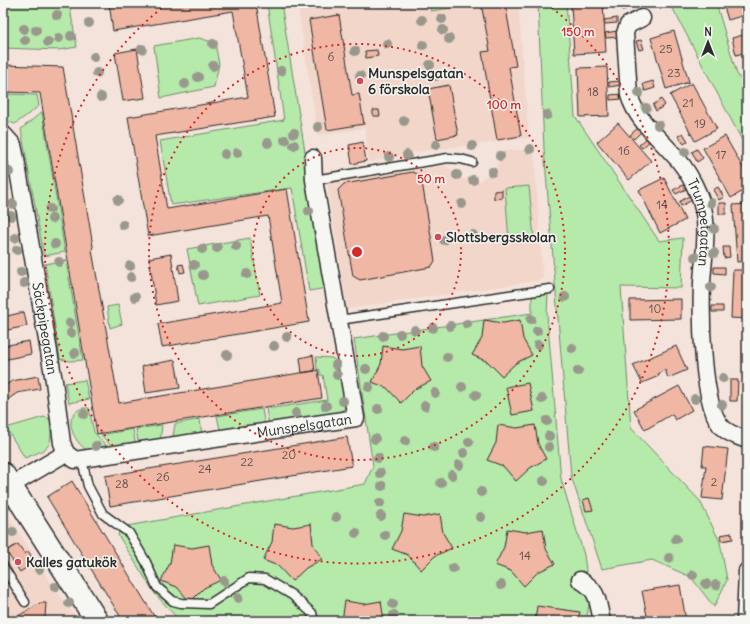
<svg xmlns="http://www.w3.org/2000/svg" width="750" height="624" font-family="Delius,sans-serif">
  <style>
    .built { fill: #f2d6ca }
    .green { fill: #b5eaab; stroke: #708a6b }
    .building { fill: #efb7a4; stroke: #2b2b2b }
    .lines { fill: none; stroke-linecap: round; stroke-linejoin: round }
    .lane-casing { stroke: #2b2b2b; stroke-width: 11 }
    .street-casing { stroke: #2b2b2b; stroke-width: 19 }
    .secondary-casing { stroke: #2b2b2b; stroke-width: 25 }
    .lane { stroke: #f6f6f2; stroke-width: 8 }
    .street { stroke: #f6f6f2; stroke-width: 16 }
    .secondary { stroke: #f6f6f2; stroke-width: 22 }
    .tree { fill: #99988c }
    .ring { fill: none; stroke: #d62828; stroke-width: 2; stroke-dasharray: 2 4 }
    .poi-dot { fill: #d1495b; stroke: #f6f6f2; stroke-width: 1.5 }
    .labels { text-anchor: middle; stroke-width: 3; stroke-linejoin: round; paint-order: stroke }
    .number-label { font-size: 12px; fill: #5c4e49 }
    .poi-label { font-size: 14px; font-weight: bold; fill: #2b2b2b; stroke: #f6f6f2; text-anchor: start }
    .street-label { font-size: 14px; fill: #2b2b2b; stroke: #f6f6f2 }
    .centre { fill: #d62828; stroke: #f6f6f2; stroke-width: 2 }
    .ring-label { font-size: 12px; text-anchor: middle; font-weight: bold; fill: #d62828; stroke: #f6f6f2; stroke-width: 3; stroke-linejoin: round; paint-order: stroke }
  </style>
  <rect width="100%" height="100%" fill="#f4e3db"/>
  <filter id="ink" filterUnits="userSpaceOnUse"><feTurbulence type="fractalNoise" baseFrequency=".025" numOctaves="2"/><feDisplacementMap in="SourceGraphic" scale="8" xChannelSelector="R" yChannelSelector="G"/><feConvolveMatrix kernelMatrix="1 2 1 2 8 2 1 2 1" color-interpolation-filters="sRGB"/></filter>
  <g filter="url(#ink)">
    <path class="built" d="M322,3h196l11,135 -107,13 -53,11 -4,-34 -47,8 -20,-128z
      M534,149l9,131 -196,29 -19,-116v-10l118,-17 16,13 18,2 16,-13 6,-17z
      M3,517h6l44,69 26,35h-76z"/>
    <path class="green" d="M3,3h66l8,44 -18,3 -56,-2z
      M267,3h14l46,285 -18,3 -17,-103 -121,17 -11,-64 124,-21z
      M430,3h38l1,2 -38,6z
      M538,3h28l9,113 84,125 24,-3 -2,50 -60,-1 10,141 69,73 20,41 7,38 -13,27 -23,-30 -39,-17 -50,9 -31,-93 -27,-327z
      M670,3h46l21,71 10,15v61z
      M199,38l16,5 4,21 -5,23 -53,11 -7,-52z
      M3,94l34,1 2,11 -24,18 -12,-4z
      M42,112l23,140 -21,4 -23,-127z
      M529,186l5,53 -25,2 -4,-53z
      M250,238l10,57 -62,11 -11,-57z
      M66,260l17,100 -13,1 -10,-2 -15,-95z
      M548,293l-1,21 14,165 23,76 6,45 -4,21h-406l-25,-27 -37,-59 3,-8 244,-43 8,-18 -19,-127 178,-26v-16z
      M118,305l4,19 -12,4 -3,-21z
      M316,357l16,1 9,8 5,38 -2,5 -6,4 -69,13 -3,-17 61,-9 -4,-25h-3v-5l-3,-1z
      M85,380l4,19 -20,4 -4,-20z
      M83,408h6l5,24 16,18 -22,1c-15,-9 -27,-36 -5,-43z
      M262,409l3,17 -44,8 -4,-18z
      M44,417l6,2c3,29 0,29 -25,39l-19,-30z
      M200,419l2,17 -30,6 3,-18z
      M162,425l-2,17 -21,5 -3,-18z
      M133,429l3,19 -19,4 -16,-17z"/>
    <path class="building" d="M109,3h147l19,114 -120,19 12,73 120,-20 22,133 -147,25 -4,-23 124,-21 -14,-87 -120,20 -20,-119 120,-20 -15,-86 -120,20z
      M481,3h24l11,63 -7,1 12,69 -24,4 -15,-88 8,-1z
      M603,3l3,49 -32,2 -3,-49z
      M723,3h19l3,12 -17,5z
      M625,5l1,4 -4,1v-4z
      M339,15l13,80 7,-1 5,30 -37,6 -18,-110z
      M617,18v5l-12,1 -1,-4z
      M617,31l1,6 -12,1 -1,-5z
      M674,31l15,51 -23,7 -15,-51z
      M747,34v18l-11,3 -4,-17z
      M641,40l3,9 -5,1 -3,-9z
      M137,49l8,49 -22,3 -8,-48z
      M377,50l1,6 -12,2 -1,-7z
      M3,65l60,2 30,179 -1,4 27,153 199,-33 4,28 -225,36 -57,-341 -37,-1z
      M747,66v10l-5,-7z
      M607,67l2,49 -29,1 -2,-49z
      M621,81v4l-12,2v-5z
      M653,81l2,7 -10,3 -2,-7z
      M692,83l25,46 -22,12 -25,-46z
      M449,85l9,50 -21,4 -9,-50z
      M622,94v5l-12,1v-5z
      M661,99l4,6 -9,6 -3,-6z
      M373,110h6l1,6h-7z
      M618,123l33,38 -22,19 -32,-38z
      M639,127l4,3 -9,9 -4,-4z
      M683,133l5,8 -4,3 -6,-8z
      M725,136l22,39v14l-16,9 -28,-50z
      M648,137l3,3 -9,8 -3,-3z
      M363,142l3,19 -14,3 -3,-19z
      M697,149l6,9 -6,4 -5,-10z
      M413,172l8,4 14,85 -4,6 -71,13 -7,-4 -15,-86 6,-6z
      M664,178l21,42 -25,13 -21,-43z
      M683,185l3,4 -10,5 -3,-4z
      M718,187l6,10 -5,3 -6,-10z
      M502,190v8l-8,1v-8z
      M689,196l3,4 -11,6 -2,-4z
      M719,203h7v11h-7z
      M747,204v57l-10,1 -4,-57z
      M723,247h6l1,10 -6,1z
      M171,254l7,47 -22,4 -7,-47z
      M183,264l2,8 -5,1 -2,-8z
      M714,267h11v7l-11,-1z
      M733,270h14v49l-16,-1z
      M681,299v20l-51,1v-20z
      M712,306h11v6h-11z
      M24,312l3,14 -24,5v-14z
      M484,320l19,3 17,-3 3,19 9,16 -16,8 -14,13 -14,-14 -16,-7 10,-17z
      M29,341l2,13 -28,6v-14z
      M383,346l19,3 18,-3 2,20 9,15 -16,8 -14,14 -14,-15 -15,-6 9,-18z
      M676,346l11,24 -19,8 -3,-8 -7,4 1,2 -17,7 -9,-18z
      M313,355l2,16 -13,2 -2,-15z
      M175,360l5,28 -34,5 -4,-27z
      M38,376l2,13 -23,4 -14,10v-16l9,-6z
      M730,380h8l-1,21h-7z
      M528,383l6,28 -22,4 -6,-28z
      M679,386l13,24 -17,10 -3,-6 -27,16 -11,-20z
      M498,425l19,3 18,-3 3,19 8,15 -16,9 -14,13 -13,-15 -16,-6 9,-17z
      M347,437l5,29 -242,40 -5,-30z
      M704,446l24,3 -6,51 -20,-2 4,-32h-4z
      M72,481l85,140h-34l-76,-124z
      M589,498l4,12 -7,1 -3,-11z
      M404,514l19,3 17,-3 3,19 9,15 -17,8 -14,14 -13,-15 -16,-6 9,-18z
      M274,524l19,3 18,-3 2,20 9,15 -16,9 -14,13 -14,-15 -15,-6 9,-18z
      M507,529l19,3 17,-3 3,20 9,15 -17,8 -14,14 -13,-15 -16,-6 9,-18z
      M732,533l1,6 -12,2 -1,-6z
      M18,544l7,10 3,-3 7,11 -15,10 -14,-21z
      M173,545l19,3 17,-3 3,20 9,15 -17,8 -14,14 -13,-15 -16,-6 9,-18z
      M680,585l6,36h-38l-6,-30z
      M345,601l19,3 17,-3 3,20h-42z
      M40,603h6l-1,14 -6,4h-29z
      M537,606l43,6 -2,9h-43z"/>
    <g class="lines">
      <g class="lane-casing">
        <path id="lane" d="M314,180l134,-22 13,1 11,3
          M339,320l211,-31
          M82,460l6,26 15,28 26,19 17,29 11,25 16,14 8,2 28,1 40,-26 16,1 27,16 20,18 2,8
          M3,566l22,36"/>
      </g>
      <g class="street-casing">
        <g id="street">
          <path id="s1" d="M642,18l-14,7 -3,8 4,62c7,24 27,40 43,58 16,16 31,44 33,67 2,21 -2,42 -3,63 -1,30 -1,125 21,145 6,6 16,9 24,12"/>
          <path id="s2" d="M3,134l10,11 3,14 38,222 8,62 4,10 9,7 281,-42 -42,-238 -1,-22"/>
          <path d="M3,490l63,-37"/>
          <path d="M580,580c19,11 17,20 22,41"/>
          <path d="M745,621l2,-50"/>
        </g>
      </g>
      <g class="secondary-casing">
        <path id="secondary" d="M3,474l94,147"/>
      </g>
      <use href="#lane" class="lane"/>
      <use href="#street" class="street"/>
      <use href="#secondary" class="secondary"/>
    </g>
    <g class="tree">
      <circle cx="57" cy="15" r="5"/>
      <circle cx="442" cy="19" r="5"/>
      <circle cx="422" cy="20" r="5"/>
      <circle cx="89" cy="23" r="5"/>
      <circle cx="24" cy="29" r="5"/>
      <circle cx="36" cy="30" r="5"/>
      <circle cx="443" cy="30" r="5"/>
      <circle cx="71" cy="36" r="5"/>
      <circle cx="59" cy="38" r="5"/>
      <circle cx="449" cy="39" r="5"/>
      <circle cx="25" cy="40" r="5"/>
      <circle cx="48" cy="42" r="5"/>
      <circle cx="213" cy="44" r="5"/>
      <circle cx="387" cy="44" r="5"/>
      <circle cx="423" cy="45" r="5"/>
      <circle cx="142" cy="49" r="5"/>
      <circle cx="355" cy="51" r="5"/>
      <circle cx="94" cy="57" r="5"/>
      <circle cx="430" cy="65" r="5"/>
      <circle cx="213" cy="66" r="5"/>
      <circle cx="281" cy="71" r="5"/>
      <circle cx="97" cy="73" r="5"/>
      <circle cx="360" cy="76" r="5"/>
      <circle cx="436" cy="76" r="5"/>
      <circle cx="198" cy="77" r="5"/>
      <circle cx="185" cy="84" r="5"/>
      <circle cx="639" cy="93" r="5"/>
      <circle cx="101" cy="97" r="5"/>
      <circle cx="646" cy="108" r="5"/>
      <circle cx="547" cy="115" r="5"/>
      <circle cx="404" cy="121" r="5"/>
      <circle cx="658" cy="125" r="5"/>
      <circle cx="318" cy="127" r="5"/>
      <circle cx="294" cy="133" r="5"/>
      <circle cx="285" cy="140" r="5"/>
      <circle cx="268" cy="143" r="5"/>
      <circle cx="294" cy="145" r="5"/>
      <circle cx="436" cy="145" r="5"/>
      <circle cx="472" cy="146" r="5"/>
      <circle cx="530" cy="149" r="5"/>
      <circle cx="685" cy="152" r="5"/>
      <circle cx="237" cy="153" r="5"/>
      <circle cx="225" cy="154" r="5"/>
      <circle cx="407" cy="155" r="5"/>
      <circle cx="500" cy="156" r="5"/>
      <circle cx="389" cy="157" r="5"/>
      <circle cx="9" cy="172" r="5"/>
      <circle cx="492" cy="172" r="5"/>
      <circle cx="457" cy="175" r="5"/>
      <circle cx="473" cy="180" r="5"/>
      <circle cx="118" cy="200" r="5"/>
      <circle cx="711" cy="203" r="5"/>
      <circle cx="13" cy="204" r="5"/>
      <circle cx="462" cy="204" r="5"/>
      <circle cx="50" cy="209" r="5"/>
      <circle cx="309" cy="211" r="5"/>
      <circle cx="11" cy="216" r="5"/>
      <circle cx="52" cy="219" r="5"/>
      <circle cx="123" cy="225" r="5"/>
      <circle cx="714" cy="229" r="5"/>
      <circle cx="473" cy="235" r="5"/>
      <circle cx="15" cy="238" r="5"/>
      <circle cx="444" cy="240" r="5"/>
      <circle cx="55" cy="244" r="5"/>
      <circle cx="236" cy="246" r="5"/>
      <circle cx="217" cy="248" r="5"/>
      <circle cx="202" cy="249" r="5"/>
      <circle cx="17" cy="250" r="5"/>
      <circle cx="714" cy="253" r="5"/>
      <circle cx="695" cy="257" r="5"/>
      <circle cx="59" cy="262" r="5"/>
      <circle cx="194" cy="265" r="5"/>
      <circle cx="130" cy="266" r="5"/>
      <circle cx="21" cy="272" r="5"/>
      <circle cx="247" cy="274" r="5"/>
      <circle cx="203" cy="275" r="5"/>
      <circle cx="131" cy="277" r="5"/>
      <circle cx="24" cy="283" r="5"/>
      <circle cx="711" cy="287" r="5"/>
      <circle cx="135" cy="297" r="5"/>
      <circle cx="565" cy="297" r="5"/>
      <circle cx="531" cy="319" r="5"/>
      <circle cx="70" cy="323" r="5"/>
      <circle cx="467" cy="324" r="5"/>
      <circle cx="450" cy="326" r="5"/>
      <circle cx="433" cy="328" r="5"/>
      <circle cx="415" cy="330" r="5"/>
      <circle cx="537" cy="331" r="5"/>
      <circle cx="71" cy="333" r="5"/>
      <circle cx="400" cy="334" r="5"/>
      <circle cx="383" cy="336" r="5"/>
      <circle cx="287" cy="337" r="5"/>
      <circle cx="538" cy="345" r="5"/>
      <circle cx="274" cy="346" r="5"/>
      <circle cx="572" cy="348" r="5"/>
      <circle cx="75" cy="353" r="5"/>
      <circle cx="227" cy="355" r="5"/>
      <circle cx="447" cy="357" r="5"/>
      <circle cx="336" cy="365" r="5"/>
      <circle cx="366" cy="369" r="5"/>
      <circle cx="578" cy="371" r="5"/>
      <circle cx="337" cy="375" r="5"/>
      <circle cx="723" cy="378" r="5"/>
      <circle cx="369" cy="387" r="5"/>
      <circle cx="462" cy="387" r="5"/>
      <circle cx="435" cy="393" r="5"/>
      <circle cx="476" cy="395" r="5"/>
      <circle cx="542" cy="399" r="5"/>
      <circle cx="695" cy="399" r="5"/>
      <circle cx="343" cy="401" r="5"/>
      <circle cx="722" cy="405" r="5"/>
      <circle cx="326" cy="406" r="5"/>
      <circle cx="425" cy="406" r="5"/>
      <circle cx="378" cy="409" r="5"/>
      <circle cx="296" cy="413" r="5"/>
      <circle cx="84" cy="414" r="5"/>
      <circle cx="547" cy="421" r="5"/>
      <circle cx="549" cy="436" r="5"/>
      <circle cx="375" cy="439" r="5"/>
      <circle cx="405" cy="441" r="5"/>
      <circle cx="469" cy="442" r="5"/>
      <circle cx="96" cy="446" r="5"/>
      <circle cx="434" cy="447" r="5"/>
      <circle cx="549" cy="447" r="5"/>
      <circle cx="464" cy="453" r="5"/>
      <circle cx="378" cy="458" r="5"/>
      <circle cx="459" cy="465" r="5"/>
      <circle cx="380" cy="473" r="5"/>
      <circle cx="452" cy="475" r="5"/>
      <circle cx="544" cy="481" r="5"/>
      <circle cx="441" cy="483" r="5"/>
      <circle cx="382" cy="486" r="5"/>
      <circle cx="481" cy="492" r="5"/>
      <circle cx="380" cy="503" r="5"/>
      <circle cx="381" cy="516" r="5"/>
      <circle cx="336" cy="517" r="5"/>
      <circle cx="481" cy="517" r="5"/>
      <circle cx="13" cy="532" r="5"/>
      <circle cx="356" cy="533" r="5"/>
      <circle cx="385" cy="535" r="5"/>
      <circle cx="676" cy="539" r="5"/>
      <circle cx="669" cy="558" r="5"/>
      <circle cx="453" cy="568" r="5"/>
      <circle cx="39" cy="569" r="5"/>
      <circle cx="693" cy="575" r="5"/>
      <circle cx="224" cy="581" r="5"/>
      <circle cx="706" cy="584" r="5"/>
      <circle cx="501" cy="585" r="5"/>
      <circle cx="716" cy="585" r="5"/>
      <circle cx="55" cy="587" r="5"/>
      <circle cx="238" cy="598" r="5"/>
      <circle cx="69" cy="603" r="5"/>
      <circle cx="393" cy="604" r="5"/>
      <circle cx="394" cy="615" r="5"/>
    </g>
  </g>
  <g class="ring">
    <circle cx="357" cy="252" r="104"/>
    <circle cx="357" cy="252" r="208"/>
    <path d="M547 4A312 312 0 1 1 167 4"/>
  </g>
  <g class="poi-dot">
    <circle cx="360" cy="81" r="4"/>
    <circle cx="438" cy="237" r="4"/>
    <circle cx="18" cy="562" r="4"/>
  </g>
  <g class="labels">
    <g class="number-label">
      <text x="666" y="53">25</text>
      <text x="331" y="61">6</text>
      <text x="674" y="77">23</text>
      <text x="593" y="96">18</text>
      <text x="688" y="107">21</text>
      <text x="700" y="128">19</text>
      <text x="624" y="155">16</text>
      <text x="721" y="159">17</text>
      <text x="662" y="209">14</text>
      <text x="655" y="313">10</text>
      <text x="289" y="459">20</text>
      <text x="247" y="466">22</text>
      <text x="205" y="473">24</text>
      <text x="163" y="481">26</text>
      <text x="714" y="486">2</text>
      <text x="122" y="488">28</text>
      <text x="525" y="560">14</text>
    </g>
    <g class="poi-label">
      <text x="368" y="78">Munspelsgatan<tspan x="368" dy="16">6 förskola</tspan></text>
      <text x="446" y="242">Slottsbergsskolan</text>
      <text x="26" y="567">Kalles gatukök</text>
    </g>
    <g class="street-label">
      <text dy="5" stroke="none"><textPath href="#s1" startOffset="237">Trumpetgatan</textPath></text>
      <text dy="5" stroke="none"><textPath href="#s2" startOffset="201">Säckpipegatan</textPath></text>
      <text dy="5" stroke="none"><textPath href="#s2" startOffset="571">Munspelsgatan</textPath></text>
    </g>
  </g>
  <circle cx="357" cy="252" r="6" class="centre"/>
  <g class="ring-label">
    <text x="578" y="36">150 m</text>
    <text x="504" y="109">100 m</text>
    <text x="431" y="183">50 m</text>
  </g>
  <rect width="750" height="624" fill="none" stroke="#f6f6f2" stroke-width="16"/>
  <rect x="8" y="8" width="734" height="608" fill="none" stroke="#2b2b2b" stroke-width="1.5" filter="url(#ink)"/>
  <g transform="translate(708 42)" stroke="#f6f6f2" stroke-width="3" paint-order="stroke">
  <path d="M0-3L7 15L0 10L-7 15Z" fill="#2b2b2b"/>
  <text y="-6" font-size="11" font-weight="bold" text-anchor="middle" fill="#2b2b2b">N</text>
  </g>
</svg>
